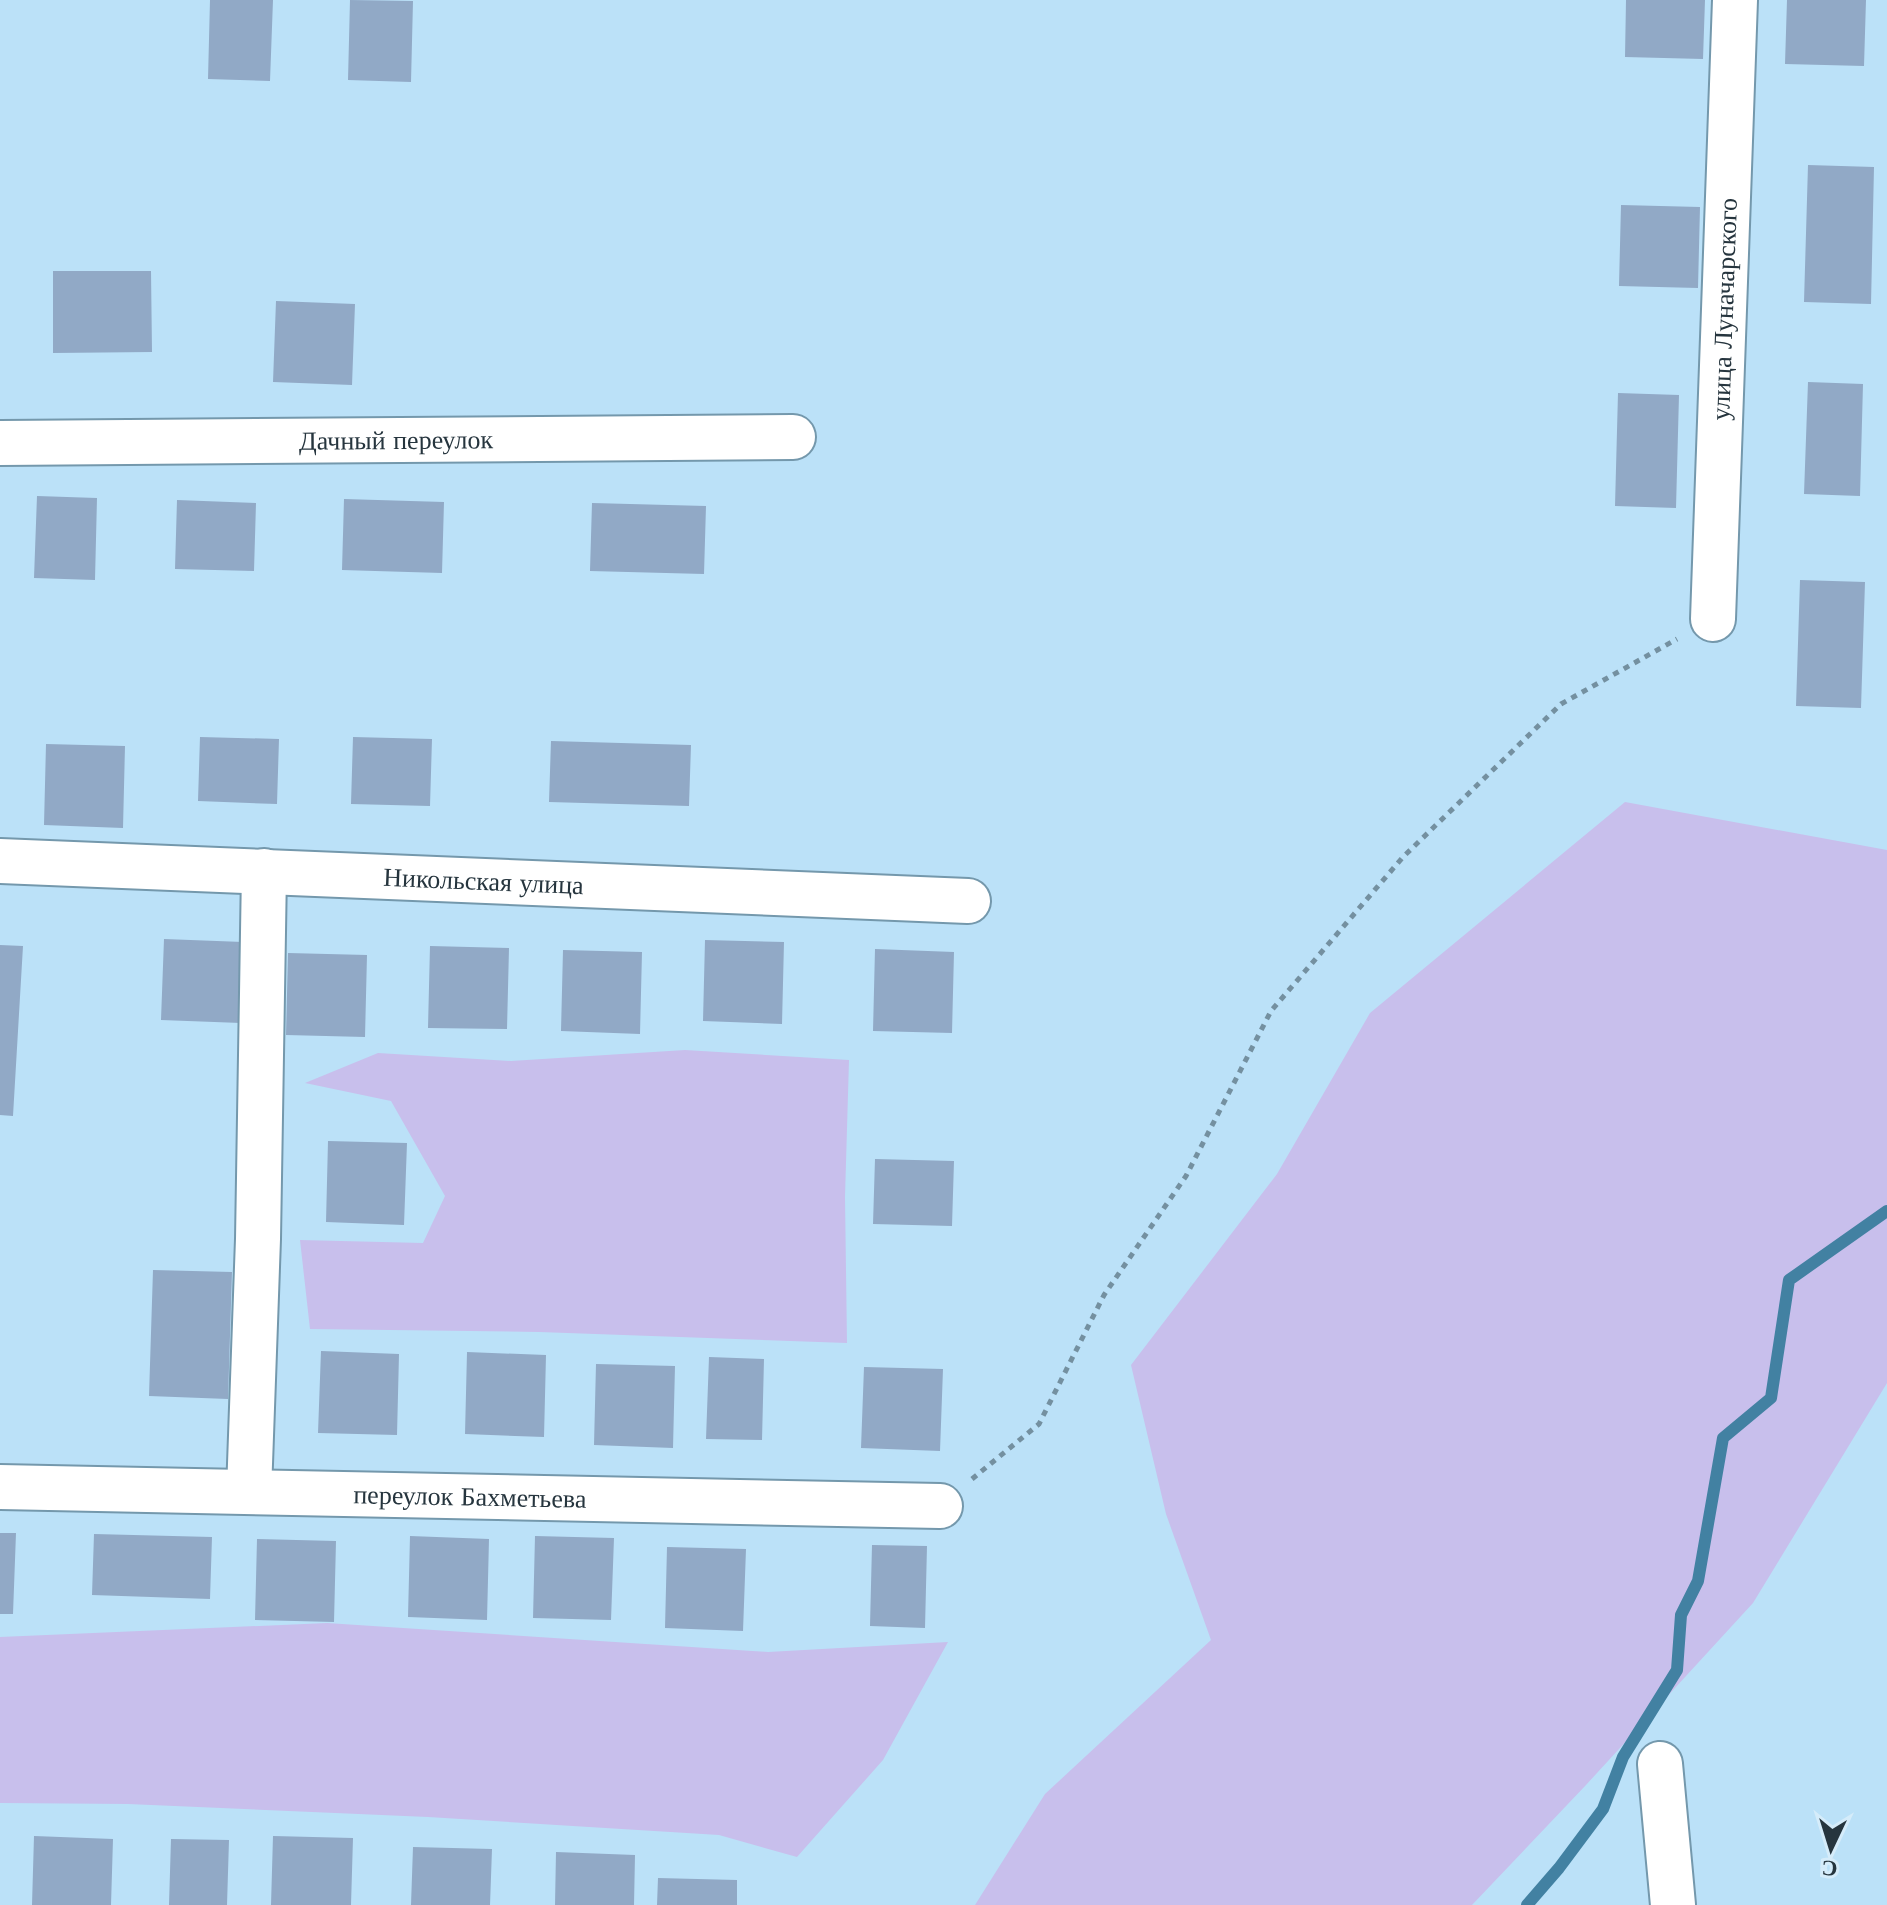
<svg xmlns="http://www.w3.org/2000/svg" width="1887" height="1905" font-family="'Libre Baskerville',serif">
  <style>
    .green { fill: #c8bfec }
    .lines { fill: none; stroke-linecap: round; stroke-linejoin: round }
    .stream { stroke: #4281a2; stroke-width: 12 }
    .building { fill: #91a9c6 }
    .minor-casing { stroke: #7498ac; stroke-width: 48 }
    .path { stroke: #7490a0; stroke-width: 5; stroke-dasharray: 6 6; stroke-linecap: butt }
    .minor { stroke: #fff; stroke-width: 44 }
    .labels { text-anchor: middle; stroke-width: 6; stroke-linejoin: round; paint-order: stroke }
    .street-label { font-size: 26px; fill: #26353e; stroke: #d5ecfa }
  </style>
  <rect width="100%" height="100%" fill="#bbe1f8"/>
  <path class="green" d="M1625,802l262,48v533l-134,220 -167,182 -114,120h-497l70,-111 166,-154 -45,-126 -35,-149 146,-191 93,-161z
    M685,1050l164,10 -4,137 2,146 -308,-11 -229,-3 -10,-89 123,3 22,-47 -54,-95 -86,-18 73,-30 133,8z
    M327,1623l441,29 180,-10 -65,118 -86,97 -78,-22 -291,-18 -300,-13 -128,-1v-166z"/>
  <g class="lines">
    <path class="stream" d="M1527,1905l32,-37 44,-59 20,-52 54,-87 4,-55 17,-34 25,-143 48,-40 18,-118 98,-69"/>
  </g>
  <path class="building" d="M210,0h63l-3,81 -62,-2z
    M350,0l63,1 -2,81 -63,-2z
    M1626,0h79l-2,59 -78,-2z
    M1787,0h79l-2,66 -79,-2z
    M1808,165l66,2 -3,137 -67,-2z
    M1621,205l79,2 -2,81 -79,-2z
    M53,271h98l1,81 -99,1z
    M276,301l79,3 -3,81 -79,-3z
    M1808,382l55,2 -3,112 -56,-2z
    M1618,393l61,2 -3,113 -61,-2z
    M37,496l60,2 -2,82 -61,-2z
    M344,499l100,3 -2,71 -100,-3z
    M177,500l79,3 -2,68 -79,-2z
    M592,503l114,3 -2,68 -114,-3z
    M1800,580l65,2 -4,126 -65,-2z
    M200,737l79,2 -2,65 -79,-3z
    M353,737l79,2 -2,67 -79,-2z
    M551,741l140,4 -2,61 -140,-4z
    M46,744l79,2 -2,82 -79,-3z
    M164,939l79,3 -2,81 -80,-3z
    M705,940l79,2 -2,82 -79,-3z
    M0,945l23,1 -10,170 -13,-1z
    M430,946l79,2 -2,81 -79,-1z
    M875,949l79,3 -2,81 -79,-2z
    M563,950l79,2 -2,82 -79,-3z
    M288,953l79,2 -2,82 -79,-2z
    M328,1141l79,2 -3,82 -78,-3z
    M875,1159l79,2 -2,65 -79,-2z
    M153,1270l79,2 -4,127 -79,-3z
    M321,1351l78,3 -2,81 -79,-2z
    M467,1352l79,3 -2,82 -79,-3z
    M709,1357l55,2 -2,81 -56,-1z
    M596,1364l79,2 -2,82 -79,-3z
    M864,1367l79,2 -3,82 -79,-3z
    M0,1533h16l-3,81h-13z
    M94,1534l118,3 -2,62 -118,-4z
    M410,1536l79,3 -2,81 -79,-3z
    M535,1536l79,2 -3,82 -78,-2z
    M257,1539l79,2 -2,81 -79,-2z
    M872,1545l55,1 -2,82 -55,-2z
    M667,1547l79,2 -3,82 -78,-3z
    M34,1836l79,3 -2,66h-79z
    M273,1836l80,2 -2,67h-80z
    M171,1839l58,1 -2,65h-58z
    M413,1847l79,2 -2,56h-79z
    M556,1852l79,3 -1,50h-79z
    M658,1878l79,2v25h-80z"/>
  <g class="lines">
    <g class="minor-casing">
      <g id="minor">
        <path id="s1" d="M0,443l793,-6"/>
        <path id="s2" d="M1713,619l22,-619"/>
        <path id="s3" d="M0,861l968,40"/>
        <path id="s4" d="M0,1487l940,19"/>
        <path d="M249,1492l9,-253 6,-368"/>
        <path d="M1660,1764l13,141"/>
      </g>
    </g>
    <path class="path" d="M972,1479l67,-55 65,-129 82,-119 85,-165 132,-154 158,-153 116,-65"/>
    <use href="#minor" class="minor"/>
  </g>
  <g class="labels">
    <g class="street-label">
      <text dy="9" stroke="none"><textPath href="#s2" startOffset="310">улица Луначарского</textPath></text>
      <text dy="9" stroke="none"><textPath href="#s1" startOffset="396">Дачный переулок</textPath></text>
      <text dy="9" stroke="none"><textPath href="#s3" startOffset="484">Никольская улица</textPath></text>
      <text dy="9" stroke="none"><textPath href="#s4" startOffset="470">переулок Бахметьева</textPath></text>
    </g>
  </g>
  <g transform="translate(1831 1849) rotate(184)" stroke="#d5ecfa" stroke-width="6" paint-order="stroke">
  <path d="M0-6L14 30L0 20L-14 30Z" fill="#26353e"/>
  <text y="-12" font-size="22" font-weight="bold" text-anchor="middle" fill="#26353e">С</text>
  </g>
</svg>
